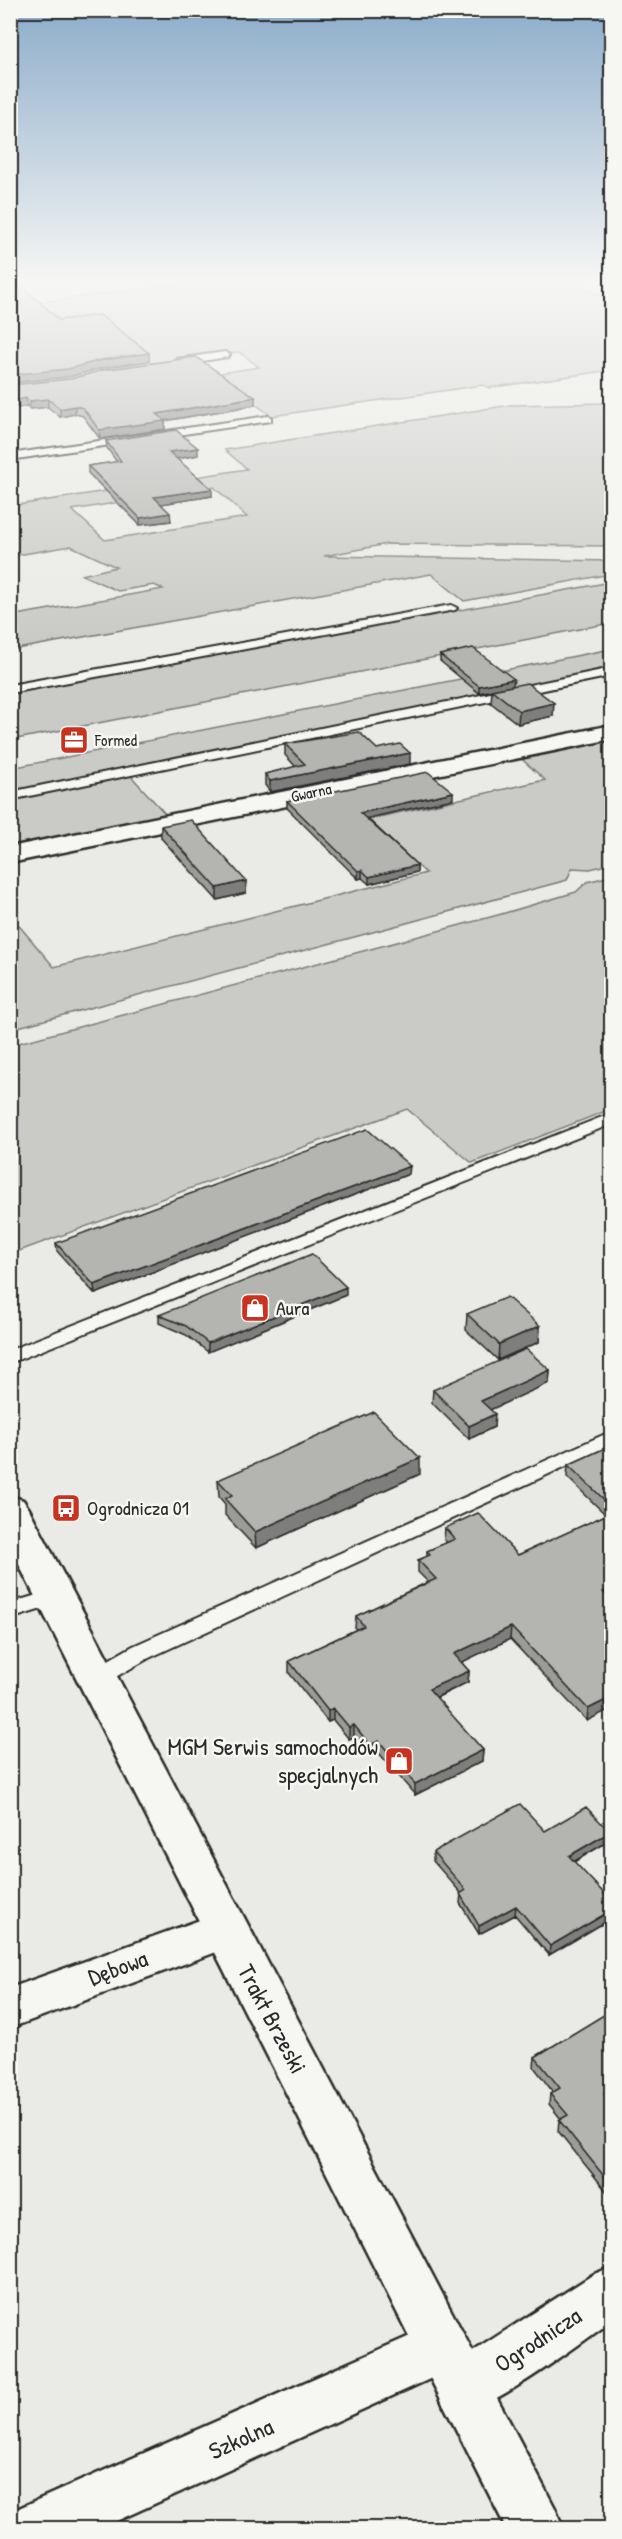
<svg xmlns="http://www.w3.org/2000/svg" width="622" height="2539" font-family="'Patrick Hand',sans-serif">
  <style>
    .green { fill: #cacac7; stroke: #7a7a79; stroke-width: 1.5; fill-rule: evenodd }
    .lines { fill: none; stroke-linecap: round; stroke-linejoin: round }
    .lane-casing { stroke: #2b2b2b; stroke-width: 4 }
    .street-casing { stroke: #2b2b2b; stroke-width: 5 }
    .primary-casing { stroke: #2b2b2b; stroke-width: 5 }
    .lane { fill: #f6f6f2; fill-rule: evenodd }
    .street { fill: #f6f6f2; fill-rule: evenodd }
    .primary { fill: #f6f6f2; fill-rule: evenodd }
    .wall { fill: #9b9b98; stroke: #2b2b2b; stroke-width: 1.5 }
    .shaded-wall { fill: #7e7e7c; stroke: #2b2b2b; stroke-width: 1.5 }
    .building { fill: #b4b4b1; stroke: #2b2b2b; stroke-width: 1.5 }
    .labels { text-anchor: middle; stroke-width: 5; stroke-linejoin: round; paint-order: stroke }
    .far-poi-label { font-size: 16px; fill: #2b2b2b; stroke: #f6f6f2; text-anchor: start }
    .far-street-label { font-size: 16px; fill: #2b2b2b; stroke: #f6f6f2 }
    .poi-label { font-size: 20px; fill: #2b2b2b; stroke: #f6f6f2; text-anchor: start }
    .near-poi-label { font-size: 24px; fill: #2b2b2b; stroke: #f6f6f2; text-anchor: end }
    .near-street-label { font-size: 24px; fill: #2b2b2b; stroke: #f6f6f2 }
  </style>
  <rect width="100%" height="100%" fill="#eaeae6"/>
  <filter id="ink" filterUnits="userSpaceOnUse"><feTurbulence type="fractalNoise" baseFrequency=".0167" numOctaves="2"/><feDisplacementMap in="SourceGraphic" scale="12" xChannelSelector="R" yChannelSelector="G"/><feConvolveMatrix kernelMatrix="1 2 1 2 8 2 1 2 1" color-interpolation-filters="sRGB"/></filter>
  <g filter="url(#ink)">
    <path class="green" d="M197,282h378l36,19v69l-122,18 -6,-3 -211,31 -41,-29 -43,-9 71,-11 -20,-15 -139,18 -24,-20 -66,-40 8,-5z
      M611,403v143l-224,-2 -63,12 287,5v13l-147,27 -33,-27 -420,76v-34l152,-27 -9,-4 -36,6 -36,-16 34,-8 -45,-21 -60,10v-50l236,-37 -22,-19 286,-45zM214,487l33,30 -142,23 -33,-30z
      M611,582v41l-600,117v-47z
      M611,649v20l-600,123v-24z
      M611,735v129l-21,5 -18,-1 -5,12 -556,149 -1,-114 44,52 372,-94 -60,-53 179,-40 -29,-26z
      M130,775l40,44 -159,33 -1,-52z
      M611,876v233l-139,54 -65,-54 -396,145v-209l487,-130 78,-23 11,-10z"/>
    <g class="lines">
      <g class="lane-casing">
        <path id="lane" d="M225,352l5,3 -2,2 -52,8 -5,-3 5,-3z
          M268,416l3,1v4l-261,39v-6z
          M451,605l6,3 -2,2 -445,83v-8z
          M612,668v8l-602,124v-8z
          M612,1113v11l-602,239v-13z
          M612,1431v14l-463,213 -44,25 -8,2 -8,-2 -3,-6 3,-6 44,-25z
          M57,1589l7,3 4,5 -4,5 -54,17v-16z"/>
      </g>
      <g class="street-casing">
        <path id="street" d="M612,725v14l-602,124v-16z
          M225,1911l16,6 6,13 -6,13 -231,85v-40z
          M612,2267v54c-48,33 -95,71 -149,93l-19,-7 -7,-19 6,-15 -342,155h-90l8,-20 423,-186 18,7 8,18 -5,11 131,-84z"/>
      </g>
      <g class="primary-casing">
        <path id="primary" d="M10,1496l13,4 6,9 526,999 8,20h-57l-496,-981z"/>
      </g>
      <use href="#lane" class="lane"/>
      <use href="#street" class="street"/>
      <use href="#primary" class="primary"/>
    </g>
    <path class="wall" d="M10,385l245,12v8l-90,16v8l-65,10 -17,-23 -8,-2 -15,3 -12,-10 -18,2 -3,-3 -9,2 -8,-8z
      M106,441l92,14 -21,4 35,37 -51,8 10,17 -31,4 -52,-52v-7l29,-4 -10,-14z
      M440,655l73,31 40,30 -35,8 -27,-21 1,-13 -13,3 -39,-32z
      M285,744l92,5 33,15 -140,28 -5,-7v-11l31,-7 -11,-12z
      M453,799l-86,19 50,47v7l-48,12 -7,-6 -4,1 -71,-71v-7z
      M161,826l85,67 -29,7 -56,-62z
      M409,1174l-314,120 -38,-43 -1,-8z
      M346,1295l-138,57 -22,-17 -27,-12v-8z
      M467,1314l73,12 -1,16 -41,18 -32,-30z
      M550,1370l-1,13 -59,26 4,18 -25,12 -37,-36 1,-13z
      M612,1445v154l-2,1 -23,121 -77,-82 -49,23 8,9 -1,11 -32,16 47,52 -1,11 -67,34 -37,-43 -8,5 -16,-20 -5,2 -16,-19 -5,2 -39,-49v-12l68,-32 -2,-1 1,-12 72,-34 -10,-10v-12l9,-3v-6l20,-9 -3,-2 1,-12 73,27 88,-40 -39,-38 1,-12z
      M420,1474l-164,74 -31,-33v-11l-6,-7 -1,-17z
      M545,1831l64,10 -35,21 38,40v16l-63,37 -34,-40 -36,19 -19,-31 1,-10 -28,-32v-9z
      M612,2010v89l-3,2 3,2v95l-54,-67 1,-11 2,-1 -12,-15 1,-10 3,-2 -19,-25 1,-10z"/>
    <path class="shaded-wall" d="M149,353v8l-47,7 -33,9 -59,6v-8z
      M255,397v8l-92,16h2v8l-65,10 -1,-9 58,-16z
      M26,398l1,8 -9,2v-8z
      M48,399v8l-18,2v-8z
      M75,406v8l-15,3v-8z
      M198,448v7l-28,5 -1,-8z
      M212,489v7l-57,9 -1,-8z
      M170,513l1,8 -31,4v-7z
      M514,679l-1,7 -34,7v-7z
      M554,703l-1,13 -35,8 1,-13z
      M410,753v11l-140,28v-11z
      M453,792v7l-93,21v-7z
      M417,865v7l-48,12v-7z
      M362,870v8l-4,1v-8z
      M246,881v12l-29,7v-12z
      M410,1166l-1,8 -314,120 -1,-9z
      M346,1287v8l-138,57v-9z
      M540,1326l-1,16 -41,18 1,-16z
      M550,1370l-1,13 -68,31v-13z
      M495,1414l-1,13 -25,12v-13z
      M420,1458v16l-164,74 -1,-16z
      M612,1588v11l-11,5 2,-12z
      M511,1627l-1,12 -56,27v-12z
      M469,1671l-1,11 -40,19 1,-12z
      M612,1697v11l-25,13 1,-12z
      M333,1708v12l-5,2v-11z
      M354,1725v12l-5,2v-12z
      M379,1741l-1,11 -8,5v-12z
      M483,1750l-1,11 -67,34v-11z
      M610,1832l-1,9 -41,24 1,-9z
      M516,1906l-1,9 -36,19v-8z
      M612,1910v8l-63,37 1,-9z
      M612,2089v10l-10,5 2,-10z"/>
    <path class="building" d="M10,282h8l41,38 41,-5 49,38 -48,7 -33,9 -58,6z
      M196,357l59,40 -98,17 8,7 -66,9 -16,-22 -8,-2 -15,3 -12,-10 -18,2 -4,-3 -8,2 -8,-7v-8l60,-6 33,-9z
      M176,430l22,18 -29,4 43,37 -58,8 16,16 -30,5 -52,-52 33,-5 -15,-20z
      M473,648l41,31 -35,7 -39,-31z
      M527,683l27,20 -35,8 -27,-21z
      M359,732l18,17 23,-5 10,9 -140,28 -5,-7 40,-10 -20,-20z
      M428,772l25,20 -93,21 57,52 -48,12 -7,-7 -4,1 -71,-70z
      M191,820l55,61 -29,7 -56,-62z
      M367,1129l43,37 -316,119 -38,-42z
      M312,1254l34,33 -138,56 -22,-17 -27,-11z
      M507,1297l33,29 -41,18 -32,-30z
      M526,1349l24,21 -69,31 14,13 -26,12 -36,-36z
      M374,1412l46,46 -165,74 -30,-33 7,-4 -14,-15z
      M612,1445v62l-44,-42z
      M612,1512v76l-9,4 9,9v96l-24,12 -77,-82 -57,27 15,17 -40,18 54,61 -68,34 -36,-43 -9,4 -16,-20 -5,2 -16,-19 -5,3 -39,-50 75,-35 -8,-10 80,-37 -18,-19 12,-5 -3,-4 28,-12 -10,-11 33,-15 40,42z
      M520,1804l25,27 41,-24 24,25 -41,24 43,46v8l-62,36 -34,-40 -37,20 -19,-32 6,-4 -33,-38z
      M612,2010v79l-8,5 8,9v83l-53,-66 9,-5 -18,-21 10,-6 -25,-31z"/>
  </g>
  <linearGradient id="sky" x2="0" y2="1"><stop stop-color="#8bacca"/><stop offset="0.44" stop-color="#f6f6f4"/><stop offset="1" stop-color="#f6f6f4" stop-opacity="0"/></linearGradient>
  <rect width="622" height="637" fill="url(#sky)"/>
  <defs>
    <g id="office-square" transform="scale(1.5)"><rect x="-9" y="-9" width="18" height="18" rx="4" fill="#c8321e" stroke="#f6f6f2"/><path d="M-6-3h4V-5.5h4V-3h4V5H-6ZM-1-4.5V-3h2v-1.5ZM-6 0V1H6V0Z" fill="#fff"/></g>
    <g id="shop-square" transform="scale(1.5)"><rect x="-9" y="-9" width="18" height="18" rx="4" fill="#c8321e" stroke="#f6f6f2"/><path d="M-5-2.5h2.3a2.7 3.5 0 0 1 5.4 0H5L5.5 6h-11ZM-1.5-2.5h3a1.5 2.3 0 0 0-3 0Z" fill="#fff"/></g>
    <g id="bus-square" transform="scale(1.5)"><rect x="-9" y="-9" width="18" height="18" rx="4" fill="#c8321e" stroke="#f6f6f2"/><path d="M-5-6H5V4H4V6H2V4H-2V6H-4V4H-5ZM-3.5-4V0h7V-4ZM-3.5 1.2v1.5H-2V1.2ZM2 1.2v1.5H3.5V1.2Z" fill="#fff"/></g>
  </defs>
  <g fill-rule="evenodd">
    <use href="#office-square" x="74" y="740"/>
    <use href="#shop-square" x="255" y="1308"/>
    <use href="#bus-square" x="66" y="1508"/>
    <use href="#shop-square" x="399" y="1761"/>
  </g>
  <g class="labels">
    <g class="far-poi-label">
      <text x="95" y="746">Formed</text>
    </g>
    <g class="far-street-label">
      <text transform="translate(311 792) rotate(-12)" y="6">Gwarna</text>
    </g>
    <g class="poi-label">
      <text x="276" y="1315">Aura</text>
      <text x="87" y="1515">Ogrodnicza 01</text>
    </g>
    <g class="near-poi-label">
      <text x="378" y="1755">MGM Serwis samochodów<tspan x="378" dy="28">specjalnych</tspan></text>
    </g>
    <g class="near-street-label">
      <text transform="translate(118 1968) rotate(-20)" y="8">Dębowa</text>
      <text transform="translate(272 2019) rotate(62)" y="8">Trakt Brzeski</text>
      <text transform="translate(538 2340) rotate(-33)" y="8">Ogrodnicza</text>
      <text transform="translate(241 2439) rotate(-24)" y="8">Szkolna</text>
    </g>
  </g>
  <rect width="622" height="2539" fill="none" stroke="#f6f6f2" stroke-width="36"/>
  <rect x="18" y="18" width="586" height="2503" fill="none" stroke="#2b2b2b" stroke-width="2" filter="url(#ink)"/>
</svg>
